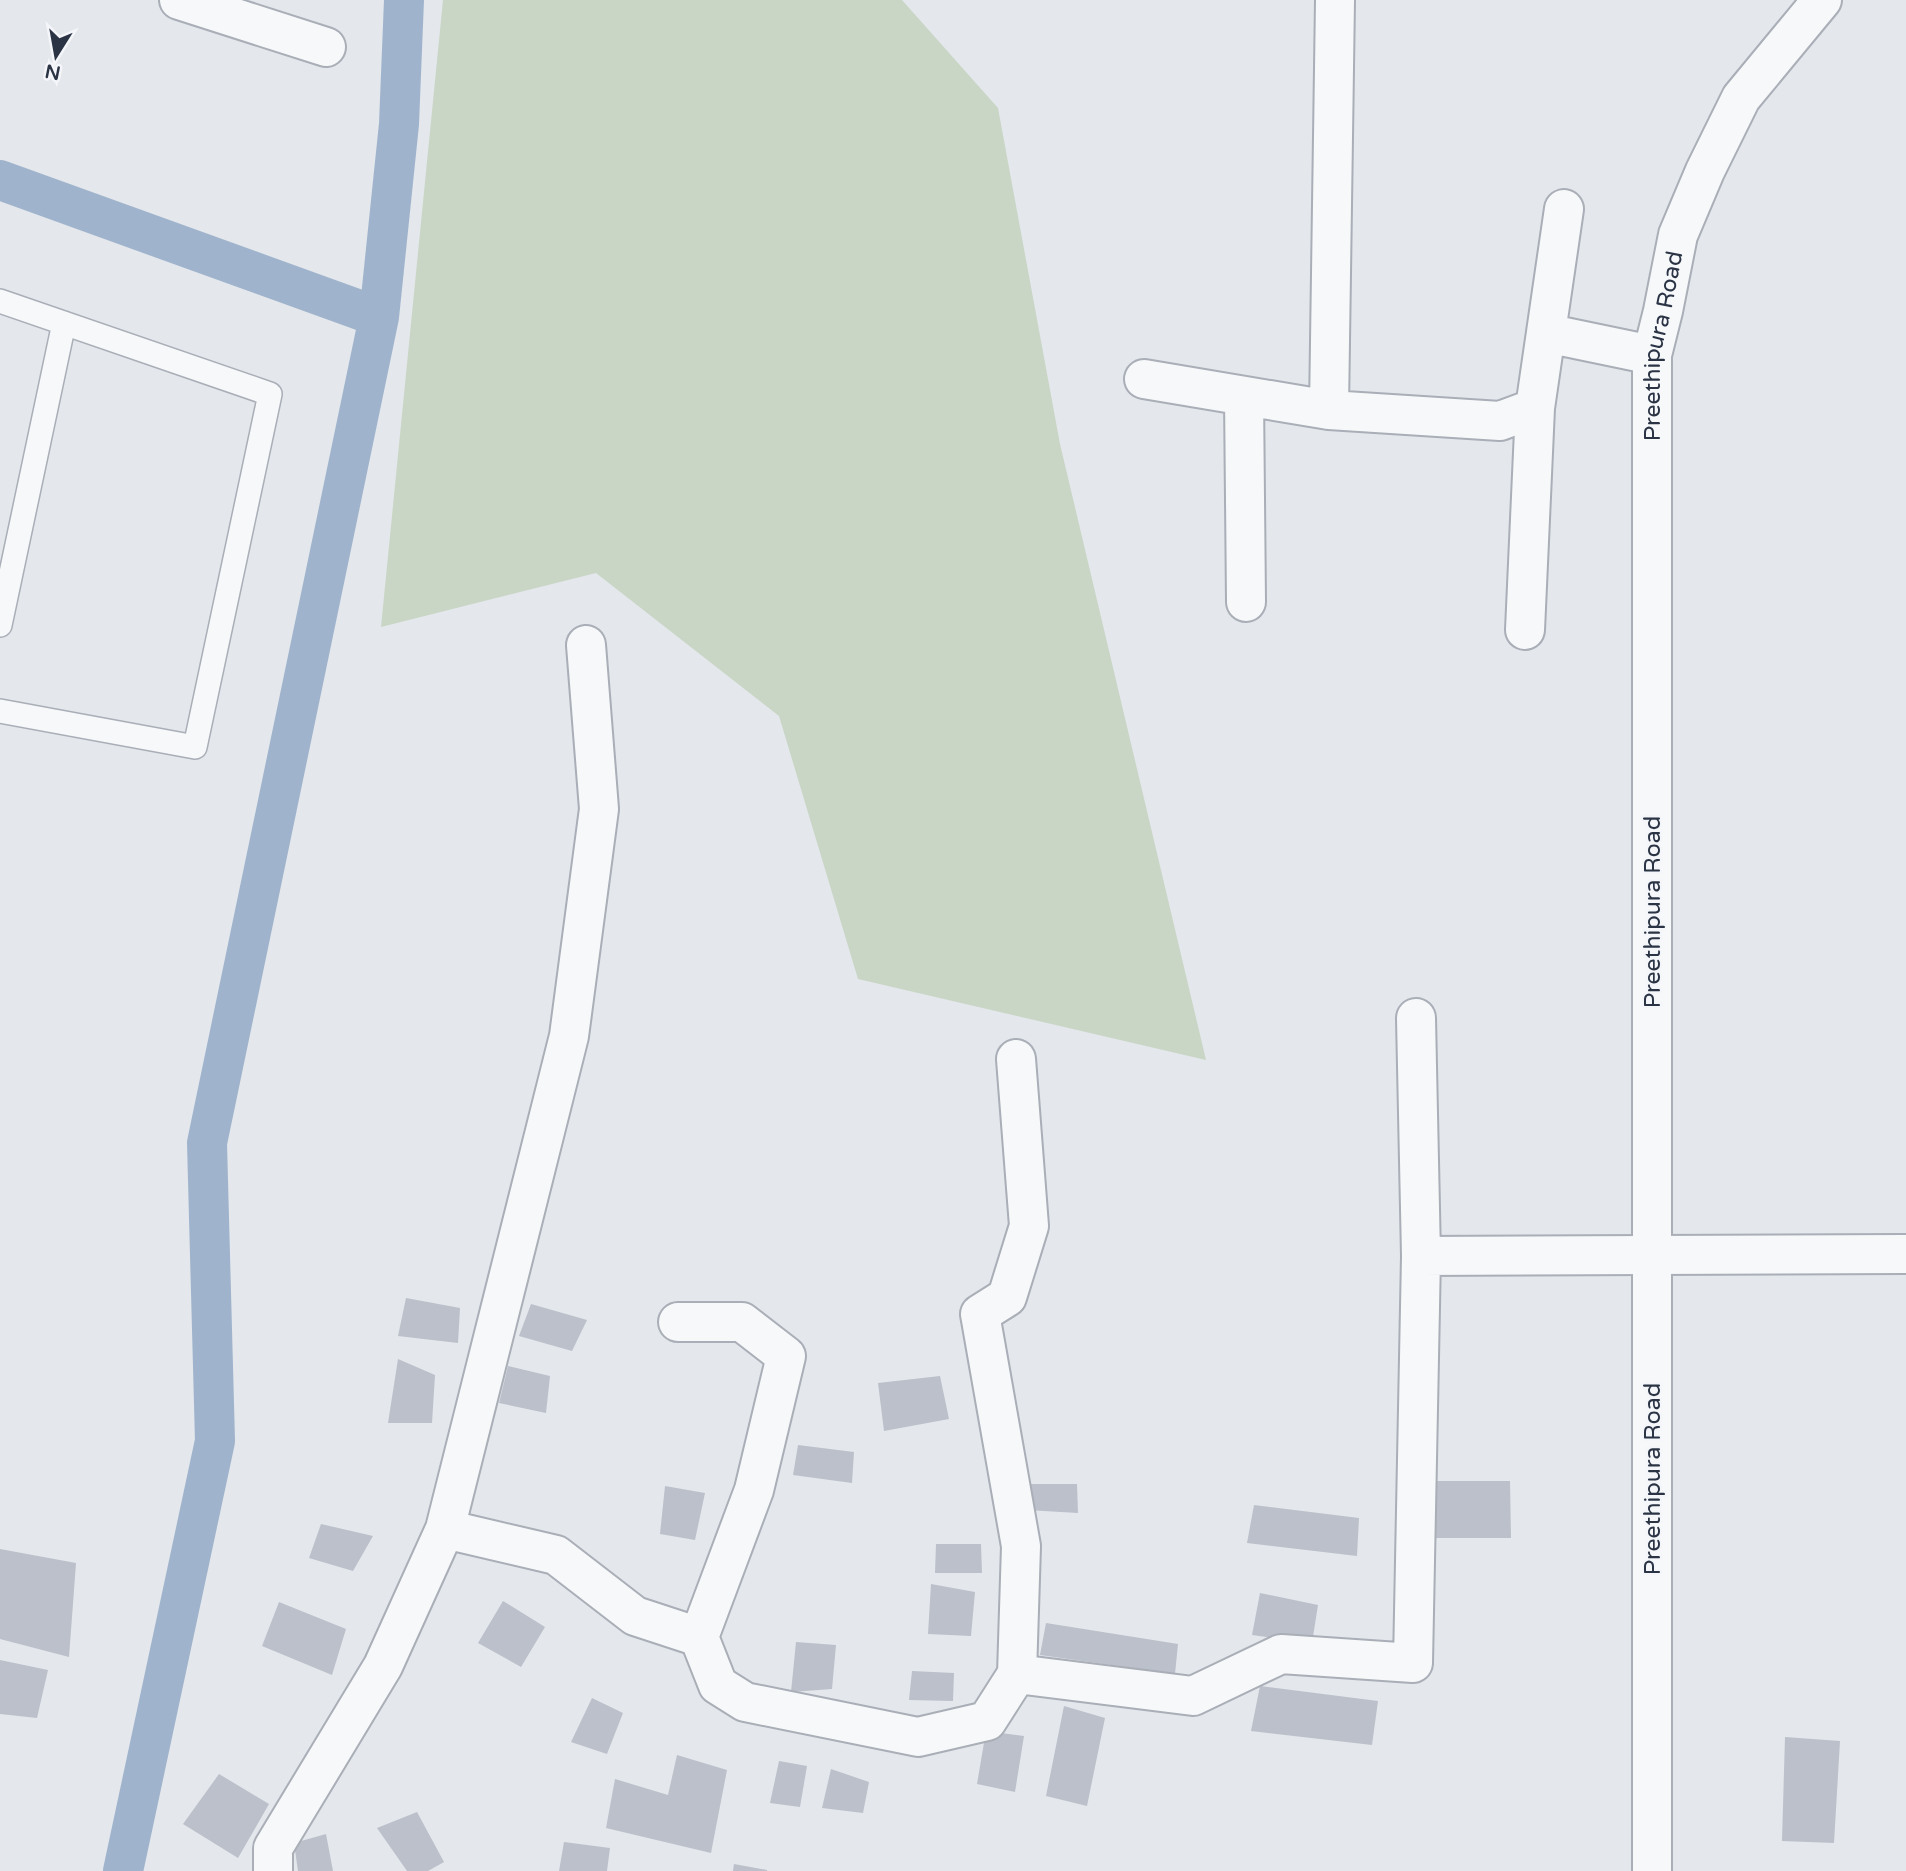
<svg xmlns="http://www.w3.org/2000/svg" width="1906" height="1871" font-family="'Varela Round',sans-serif">
  <style>
    .green { fill: #c9d6c5 }
    .lines { fill: none; stroke-linecap: round; stroke-linejoin: round }
    .canal { stroke: #9fb4cc; stroke-width: 40 }
    .building { fill: #bbc0ca }
    .service-casing { stroke: #a9aeb7; stroke-width: 26 }
    .minor-casing { stroke: #a9aeb7; stroke-width: 42 }
    .tertiary-casing { stroke: #a9aeb7; stroke-width: 42 }
    .service { stroke: #f7f8fa; stroke-width: 23 }
    .minor { stroke: #f7f8fa; stroke-width: 38 }
    .tertiary { stroke: #f7f8fa; stroke-width: 38 }
    .labels { text-anchor: middle; stroke-width: 5; stroke-linejoin: round; paint-order: stroke }
    .street-label { font-size: 23px; fill: #2b3445; stroke: #f4f6f9 }
  </style>
  <rect width="100%" height="100%" fill="#e4e7ec"/>
  <path class="green" d="M443,0h459l96,108 62,336 146,616 -348,-81 -79,-263 -183,-143 -215,54z"/>
  <g class="lines">
    <path class="canal" d="M0,180l379,137
      M123,1871l92,-430 -8,-298 172,-826 20,-193 5,-124"/>
  </g>
  <path class="building" d="M406,1298l54,10 -2,35 -60,-7z
    M531,1304l56,16 -15,31 -53,-15z
    M398,1359l37,16 -3,48h-44z
    M508,1366l42,10 -4,37 -47,-10z
    M940,1376l9,43 -65,12 -6,-48z
    M798,1445l56,7 -2,31 -59,-8z
    M1427,1481h83l1,57h-83z
    M1027,1484h50l1,29 -51,-3z
    M665,1486l40,7 -10,47 -35,-6z
    M1254,1505l105,13 -2,38 -110,-13z
    M321,1524l52,12 -20,35 -44,-13z
    M936,1544h45l1,29h-47z
    M0,1549l76,14 -7,94 -69,-18z
    M931,1584l44,8 -4,44 -43,-2z
    M1260,1593l58,12 -6,38 -60,-8z
    M503,1601l42,26 -24,40 -43,-24z
    M279,1602l67,27 -14,46 -70,-29z
    M1046,1623l132,21 -3,30 -135,-19z
    M796,1642l40,3 -4,44 -41,3z
    M0,1660l48,10 -11,48 -37,-4z
    M912,1671l42,2 -1,28 -44,-1z
    M1260,1686l118,15 -6,44 -121,-14z
    M592,1698l31,15 -16,41 -36,-12z
    M1064,1706l41,12 -18,88 -41,-10z
    M986,1731l38,5 -9,56 -38,-8z
    M1785,1737l55,4 -6,102 -52,-2z
    M677,1755l50,15 -16,83 -105,-25 9,-49 53,16z
    M779,1761l28,5 -7,41 -30,-4z
    M831,1769l38,13 -6,31 -41,-5z
    M219,1774l50,30 -31,54 -55,-34z
    M417,1812l27,50 -16,9h-21l-30,-43z
    M326,1834l7,37h-35l-4,-28z
    M564,1842l46,6 -3,23h-48z
    M734,1864l33,6v1h-34z"/>
  <g class="lines">
    <g class="service-casing">
      <path id="service" d="M0,301l270,93 -75,353 -195,-36
        M0,625l64,-302"/>
    </g>
    <g class="minor-casing">
      <path id="minor" d="M179,0l147,47
        M1546,333l106,22
        M1144,379l185,31 171,11 35,-13
        M1244,396l2,206
        M1329,410l6,-410
        M1525,630l10,-222 29,-199
        M1421,1256l485,-2
        M678,1322h64l44,34 -32,134 -55,147
        M445,1529l111,26 79,61 64,21 19,48 27,17 173,35 69,-16 30,-47 4,-128 -41,-232 27,-17 22,-71 -13,-167
        M1017,1674l176,22 88,-42 132,9 8,-407 -5,-238
        M273,1871v-23l110,-182 62,-137 124,-493 30,-227 -13,-164"/>
    </g>
    <g class="tertiary-casing">
      <g id="tertiary">
        <path id="s1" d="M1652,1871v-1516l11,-44 15,-76 27,-64 36,-73 81,-98"/>
      </g>
    </g>
    <use href="#service" class="service"/>
    <use href="#minor" class="minor"/>
    <use href="#tertiary" class="tertiary"/>
  </g>
  <g class="labels">
    <g class="street-label">
      <text dy="8" stroke="none"><textPath href="#s1" startOffset="1526">Preethipura Road</textPath></text>
      <text transform="translate(1652 912) rotate(-90)" y="8">Preethipura Road</text>
      <text transform="translate(1652 1479) rotate(-90)" y="8">Preethipura Road</text>
    </g>
  </g>
  <g transform="translate(56 56) rotate(191)" stroke="#f4f6f9" stroke-width="5" paint-order="stroke">
  <path d="M0-5L12 26L0 18L-12 26Z" fill="#2b3445"/>
  <text y="-10" font-size="19" font-weight="bold" text-anchor="middle" fill="#2b3445">N</text>
  </g>
</svg>
